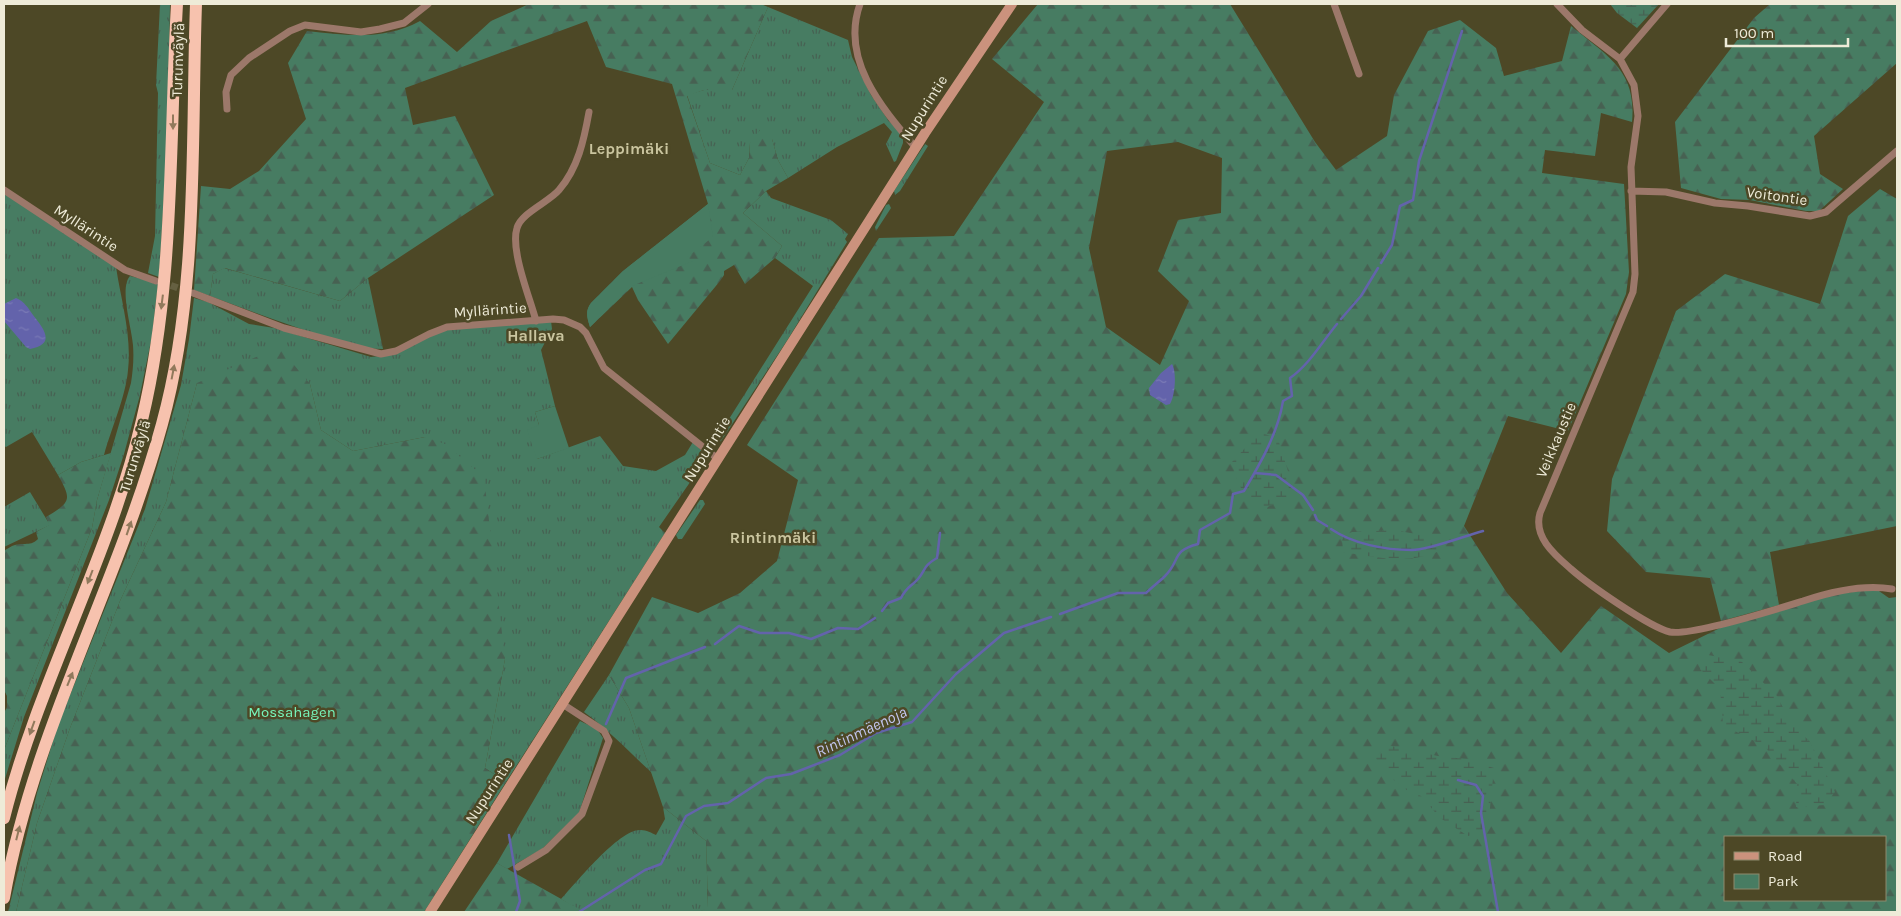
<svg xmlns="http://www.w3.org/2000/svg" width="1901" height="916" font-family="Karla,sans-serif">
  <style>
    .grass { fill: url(#grass-tufts) }
    .forest { fill: url(#forest-firs); fill-rule: evenodd }
    .wetland { fill: url(#wetland-marsh) }
    .park { fill: #477c62 }
    .water { fill: url(#water-ripples) }
    .lines { fill: none; stroke-linecap: round; stroke-linejoin: round }
    .stream { stroke: #6363ab; stroke-width: 2.5 }
    .street-tunnel { stroke: #656041; stroke-width: 7; stroke-dasharray: 7 3.5; stroke-linecap: butt }
    .street { stroke: #9c786a; stroke-width: 7 }
    .secondary { stroke: #cb927d; stroke-width: 10 }
    .highway { stroke: #f7c2ae; stroke-width: 12 }
    .oneway { fill: #91795c }
    .labels { text-anchor: middle; stroke-width: 5; stroke-linejoin: round; paint-order: stroke }
    .street-label { font-size: 15px; fill: #eeebd8; stroke: #4d4826 }
    .park-label { font-size: 15px; fill: #76f5bb; stroke: #4d4826 }
    .neighbourhood-label { font-size: 16px; font-weight: bold; fill: #cac59f; stroke: #4d4826 }
    .water-label { font-size: 16px; font-style: italic; fill: #c2c5ee; stroke: #4d4826 }
  </style>
  <defs>
    <pattern id="grass-tufts" width="24" height="20" patternUnits="userSpaceOnUse" patternTransform="scale(1.25)"><rect width="24" height="20" fill="#477c62"/><path d="M3 7l-1-3M5 7V3M7 7l1-3M15 17l-1-3M17 17v-4M19 17l1-3" fill="none" stroke="#476152"/></pattern>
    <pattern id="forest-firs" width="22" height="20" patternUnits="userSpaceOnUse" patternTransform="scale(1.25)"><rect width="22" height="20" fill="#477c62"/><path d="M5 1l3.5 6h-7zM16 11l3.5 6h-7z" fill="#476152"/></pattern>
    <pattern id="wetland-marsh" width="20" height="14" patternUnits="userSpaceOnUse" patternTransform="scale(1.25)"><rect width="20" height="14" fill="#477c62"/><path d="M1 5h8M5 5V1M11 12h8M15 12V8" fill="none" stroke="#476152"/></pattern>
    <pattern id="water-ripples" width="26" height="14" patternUnits="userSpaceOnUse" patternTransform="scale(1.25)"><rect width="26" height="14" fill="#6363ab"/><path d="M2 4q2-2 4 0t4 0M15 11q2-2 4 0t4 0" fill="none" stroke="#7a7ab6"/></pattern>
  </defs>
  <rect width="100%" height="100%" fill="#4d4826"/>
  <path class="grass" d="M160,4h10l-3,142 -8,131 -11,-4 7,-37 3,-143 -2,-8z
    M768,7l80,33 4,17 19,38 17,25 15,15v8l-7,18 -2,1 -8,-18 6,-12 -8,-9 -47,24 -49,31 -10,-18 -6,-21 -22,4 -1,15 -9,17 -30,-12 -23,-68 17,-5h28z
    M925,144l3,2 -28,45 -5,4 -1,-4z
    M766,191l5,7 60,22 17,14 -3,5 2,3 -59,97 -67,102 -9,5 101,-160 -38,-28 7,-12 -39,-33z
    M4,193l112,74c5,33 16,69 12,103 -2,26 -17,59 -24,85l-23,7 -23,13 -26,-43 -26,15 -2,-1z
    M886,205l3,-1 2,4 -15,23 -1,-4z
    M224,268l116,33 28,-23 15,71c-20,0 -40,-7 -60,-13 -38,-12 -75,-26 -113,-40l3,-22z
    M130,276l28,7 -6,53 -12,59 -16,59 -15,46 -85,217 -20,65v-32l88,-222 5,-28 34,-117c2,-13 3,-25 2,-38 -1,-16 -14,-57 -3,-69z
    M194,298l14,4 41,22 25,4 97,29 25,-3 39,-21 13,-3 103,-9 1,8 -11,21 14,56 -20,6 4,13 -2,34 63,-23 23,30 33,5 29,-16 8,-13 12,12 -1,8 -45,65 6,6 -159,249 -21,-14 20,-109 -80,-222 -72,14 -32,-21 -11,-46 -113,-1 -31,119 -46,99 -50,127 -33,95 -21,89h-8l29,-119 21,-68 87,-216 36,-124 8,-46z
    M30,492l20,33 -46,22v-40z
    M700,500h3l2,4 -23,35h-4l-2,-4z
    M609,675l20,33 22,64c-22,-20 -42,-42 -67,-60z
    M580,721l17,8 6,9 -24,75 -37,36 -35,20 -10,-6z
    M663,807l43,34 2,67 -9,4h-117l-21,-13c15,-16 59,-71 80,-69 5,0 11,3 15,5l9,-16z"/>
  <path class="forest" d="M529,4h232l7,3 -36,83h-28l-17,6 23,67 30,12 9,-17 1,-15 11,-14 11,10 6,21 10,18 -22,13 -23,22 39,33 -7,12 -30,26 -11,-19 -10,6v4l-4,6 -52,63 -30,-44 -6,-13 -42,40c-3,-10 -5,-16 1,-24l32,-32 85,-67 -36,-120 -66,-17 -19,-46 -182,67 8,37 42,-9 39,79 -126,83 -28,23 -115,-33 -12,6 -3,22 -16,-6 7,-104 29,3 29,-18 47,-52 -18,-56 19,-32c39,4 77,10 113,-10l37,31 34,-31z
    M1038,4h192l85,138 21,28 51,-34 7,-41 34,-64 32,-11 36,28 8,28 58,-15 9,-35c36,30 66,44 61,96l-31,-9 -6,43 -50,-6 -3,23 82,11 5,88 -3,22 -58,137 -60,-15 -44,110 43,67 54,60 40,-47 68,47 53,-26 100,-31 54,-7 13,9 8,-1v315h-1198l9,-5 -2,-66 -43,-34 -34,-99 -20,-33 43,-78 46,16 42,-20 37,-32 21,-81 -51,-35 132,-207 75,-2 90,-134 -52,-43zM1178,142l44,16 -1,55 -43,7 -20,51 31,30 -29,64 -54,-38 -17,-79 18,-97zM1725,837h160v63h-160z
    M1770,4h127v59l-83,73 6,38 23,15 -24,22h-13l-56,-11 -29,-1 -40,-11 -6,-66 79,-104z
    M1880,189l17,10v327l-127,26 9,53 -58,16 -11,-43 -64,-6 -39,-41 5,-52 64,-168 49,-37 95,30 28,-88z
    M279,347l31,37 11,46 32,21 72,-14 20,7 39,33 21,182 -20,109 21,14 -82,130h-408l21,-89 33,-95 50,-127 46,-99 31,-119z
    M111,453l-14,47 -5,28 -88,222v-37l3,-6v-11l-3,-6v-139c3,-2 7,-5 11,-6 9,-3 15,2 23,-6l-2,-7 13,-7 -3,-8c25,-15 26,-17 12,-42l23,-13z
    M497,863l84,47 1,2h-118z"/>
  <path class="wetland" d="M1610,4h49l-22,24 -20,-15z
    M1260,432l18,7 14,45 5,8 -9,8 -24,8c-22,-12 -26,-22 -32,-46z
    M1394,530l38,7 7,14c-29,14 -65,6 -96,1l-1,-15 10,-5z
    M1708,655l33,6 36,35 13,25 20,21 25,50 -10,13 -29,2 1,-23 -33,-38 -41,-21 -3,-36 -20,-20z
    M1386,745l52,11 28,3 28,9 -5,50 -6,15 -15,3 -28,-18 -19,-22 -13,-5 -26,-20 -6,-13z"/>
  <path class="park" d="M708,204l5,33 -26,20 6,4 -61,25 -42,41c-3,-10 -5,-16 1,-24l32,-32z
    M555,406l14,42 -32,11 -10,-29 12,-5 -4,-13z"/>
  <path class="water" d="M16,298c9,4 12,10 17,17 10,13 24,29 -3,34l-4,-2 -22,-26v-17z
    M1172,364c5,8 3,32 -2,40l-4,1 -16,-10 -1,-7 12,-15z"/>
  <g class="lines">
    <path class="stream" d="M1381,263l11,-18 8,-39 13,-6 6,-39 43,-130
      M1341,319l20,-23 17,-28
      M1255,473l21,2 27,20 10,15
      M1315,515l2,5 10,6
      M1331,529c22,15 54,21 81,21 17,0 52,-14 71,-19
      M882,611l6,-8 13,-5c6,-12 10,-11 17,-19 9,-11 4,-12 19,-21l3,-25
      M1060,614l58,-21h28c6,-6 13,-11 19,-17 16,-16 6,-25 33,-32l2,-14 30,-17 3,-19 11,-3c16,-27 34,-58 39,-90l9,-5 -2,-18c19,-13 32,-36 47,-54
      M715,644l24,-18 21,7h29l22,6 27,-11 20,1 17,-11
      M606,724l20,-46 79,-31
      M1458,780l18,5 7,11 -2,17 17,99
      M509,835l11,66 -4,11
      M579,912l66,-42 16,-6 25,-48 18,-10 24,-3 38,-25 25,-4 49,-19 36,-22 36,-11 44,-48 48,-41 47,-16"/>
    <path class="street-tunnel" d="M161,282l26,9"/>
    <path class="street" d="M860,4c-20,56 22,104 56,144
      M1334,4l25,70
      M1557,4l25,26 38,29 14,26 4,31 -7,51 4,107 -2,18 -93,221c-7,24 15,42 31,56 17,15 78,58 99,63 23,4 107,-23 133,-31 27,-9 60,-17 89,-12
      M1620,59l47,-55
      M227,109l-1,-17 5,-17 18,-17 41,-27 15,-6 56,7 19,-3 24,-6 24,-19
      M4,190l121,80 31,11
      M1631,191l35,1 49,11 33,3 62,10 16,-4 8,-7 63,-54
      M193,293l91,35 97,26 15,-3 33,-17 18,-7 106,-8 11,1 16,7 6,6 18,35 114,91
      M536,321c-6,-23 -26,-71 -19,-93 4,-15 32,-26 42,-38 19,-22 25,-50 30,-78
      M518,867l28,-17 36,-36 27,-73 -5,-10 -40,-26"/>
    <path class="secondary" d="M430,912l495,-779 87,-129"/>
    <path class="highway" d="M4,818c34,-136 106,-261 138,-398 33,-137 27,-277 35,-416
      M4,898c29,-166 114,-313 158,-474 37,-134 29,-283 34,-420"/>
  </g>
  <defs><path id="oneway-solid" d="M-6-.8H1V-3.2L6.5 0L1 3.2V.8H-6Z" transform="scale(1.25)"/></defs>
  <g class="oneway">
    <use href="#oneway-solid" transform="translate(173 122) rotate(90)"/>
    <use href="#oneway-solid" transform="translate(162 302) rotate(97)"/>
    <use href="#oneway-solid" transform="translate(173 372) rotate(-79)"/>
    <use href="#oneway-solid" transform="translate(129 528) rotate(-71)"/>
    <use href="#oneway-solid" transform="translate(90 577) rotate(111)"/>
    <use href="#oneway-solid" transform="translate(70 679) rotate(-68)"/>
    <use href="#oneway-solid" transform="translate(32 728) rotate(110)"/>
    <use href="#oneway-solid" transform="translate(18 833) rotate(-76)"/>
  </g>
  <g class="labels">
    <g class="street-label">
      <text transform="translate(178 60) rotate(-88)" y="5">Turunväylä</text>
      <text transform="translate(924 108) rotate(-58)" y="5">Nupurintie</text>
      <text transform="translate(1777 196) rotate(8)" y="5">Voitontie</text>
      <text transform="translate(86 228) rotate(33)" y="5">Myllärintie</text>
      <text transform="translate(490 310) rotate(-4)" y="5">Myllärintie</text>
      <text transform="translate(1556 440) rotate(-67)" y="5">Veikkaustie</text>
      <text transform="translate(707 449) rotate(-58)" y="5">Nupurintie</text>
      <text transform="translate(135 456) rotate(-73)" y="5">Turunväylä</text>
      <text transform="translate(489 791) rotate(-57)" y="5">Nupurintie</text>
    </g>
    <g class="park-label">
      <text x="292" y="717">Mossahagen</text>
    </g>
    <g class="neighbourhood-label">
      <text x="629" y="154">Leppimäki</text>
      <text x="536" y="341">Hallava</text>
      <text x="773" y="543">Rintinmäki</text>
    </g>
    <g class="water-label">
      <text transform="translate(861 731) rotate(-25)" y="6">Rintinmäenoja</text>
    </g>
  </g>
  <rect width="1901" height="916" fill="none" stroke="#eeebd8" stroke-width="10"/>
  <rect x="1724" y="836" width="162" height="65" fill="#4d4826" stroke="#8d896d"/>
  <rect x="1734" y="852" width="25" height="8" fill="#cb927d" stroke="#8d896d"/>
  <text x="1768" y="861" font-size="15" fill="#eeebd8">Road</text>
  <rect x="1734" y="874" width="25" height="15" fill="#477c62" stroke="#8d896d"/>
  <text x="1768" y="886" font-size="15" fill="#eeebd8">Park</text>
  <path d="M1726 38v8h122v-8" fill="none" stroke="#eeebd8" stroke-width="2.5"/>
  <text x="1734" y="38" font-size="15" fill="#eeebd8" stroke="#4d4826" stroke-width="4" paint-order="stroke">100 m</text>
</svg>
